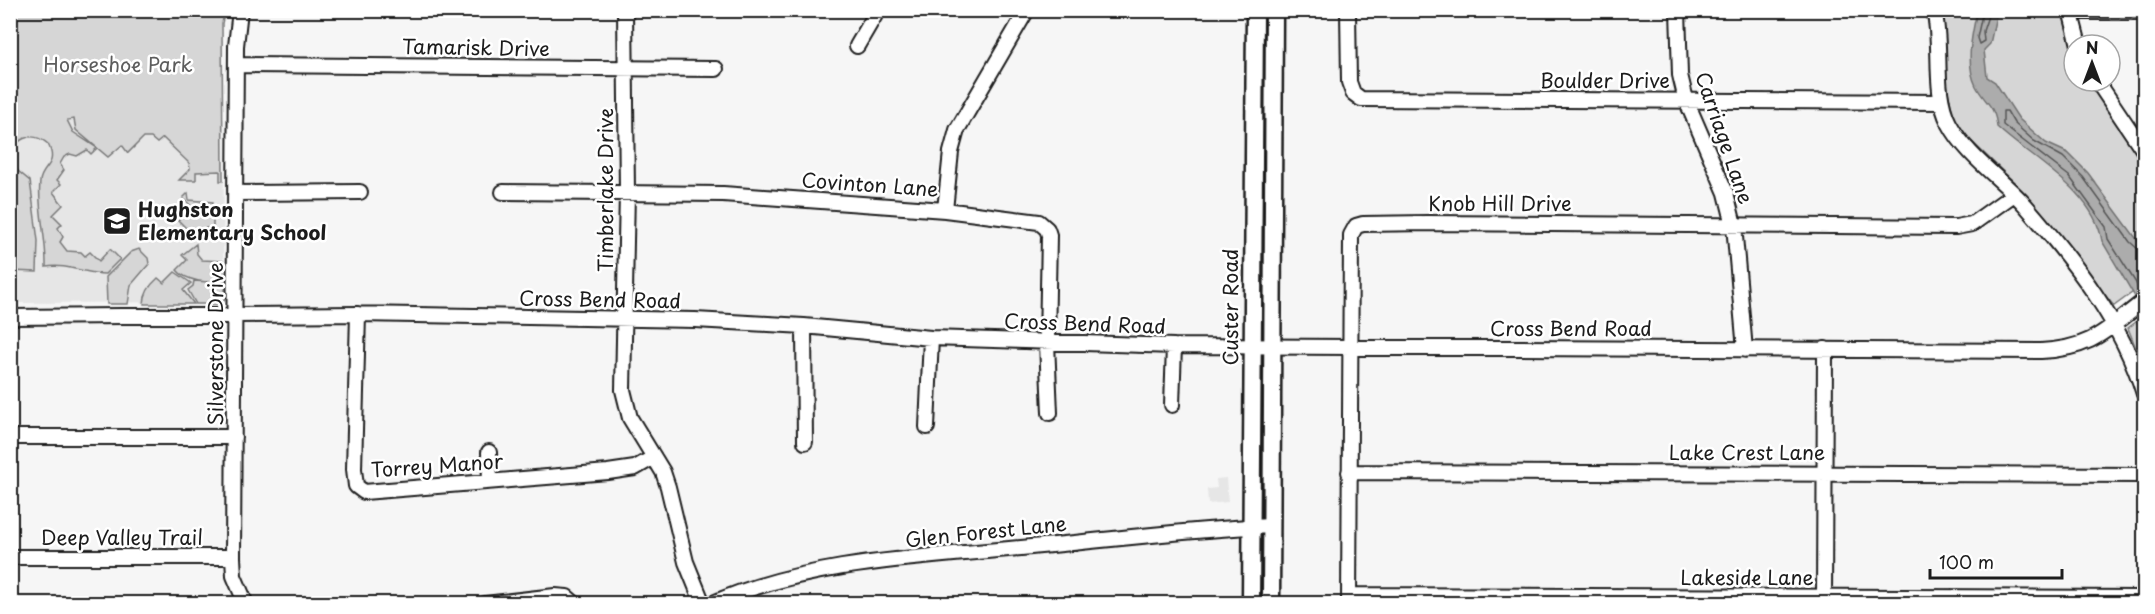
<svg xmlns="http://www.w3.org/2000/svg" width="2155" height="614" font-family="'Playpen Sans',sans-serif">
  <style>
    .built { fill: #e6e6e6 }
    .green { fill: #d6d6d6; stroke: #797979; stroke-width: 1.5 }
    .water { fill: #acacac; stroke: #727272; stroke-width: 1.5 }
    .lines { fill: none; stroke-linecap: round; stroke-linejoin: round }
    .shore { stroke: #565656; stroke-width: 1.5 }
    .minor-casing { stroke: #1c1c1c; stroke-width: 18 }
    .major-casing { stroke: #1c1c1c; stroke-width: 21 }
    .minor { stroke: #fff; stroke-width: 14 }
    .major { stroke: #fff; stroke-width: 16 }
    .labels { text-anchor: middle; stroke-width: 5; stroke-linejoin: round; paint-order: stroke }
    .street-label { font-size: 20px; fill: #1c1c1c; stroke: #fff }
    .park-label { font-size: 20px; fill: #5d5d5d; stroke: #fff }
    .poi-label { font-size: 20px; font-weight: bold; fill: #1c1c1c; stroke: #fff; text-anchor: start }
  </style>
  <rect width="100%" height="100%" fill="#f6f6f6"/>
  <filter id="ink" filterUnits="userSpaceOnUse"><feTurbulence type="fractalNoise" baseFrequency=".0167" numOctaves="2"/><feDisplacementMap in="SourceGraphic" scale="12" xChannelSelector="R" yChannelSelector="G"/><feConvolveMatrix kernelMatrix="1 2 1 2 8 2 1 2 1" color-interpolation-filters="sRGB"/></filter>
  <g filter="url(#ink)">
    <path class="built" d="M224,119l-1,183 -212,1 -1,-183z
      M1226,478l2,24 -20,2 -1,-15 10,-1 -1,-9z"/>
    <path class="green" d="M11,10l214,1 -3,12 1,158h-3v-10l-24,1v8h-17l11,-11 -1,-6 -26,-25 -6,5 -6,-5h-8l-15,15 -6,-8 -14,12 -32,-27 -2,-11 -7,1 6,12 24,16 -6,6 -4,-4 -10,6 -7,-2 -6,3 -4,7 4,6 -7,10 4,4 -8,8 10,13 -10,10 9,9 -4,4 5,9 -3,5 7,9 14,1 4,4 5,-4 9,9 11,-12 10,10 -15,15c-20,0 -38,-11 -59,-7 1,-28 -9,-59 -6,-85 1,-16 19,-16 8,-38 -16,-14 -36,-6 -36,16l6,11 12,10 8,60 -1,31 -26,-1z
      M1941,11h121l12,44v26h14l33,43 23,43v117l-30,22 -100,-124 -50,-48 -11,-20 -5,-22z
      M188,193l1,7 24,2v25l-24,4 -11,-11 13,-14 -8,-8z
      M196,244l1,10 5,6 21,1 1,21c-14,1 -38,0 -47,-12l10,-10 -5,-5z
      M139,249l9,9 1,6 -18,21 -3,19h-21l-1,-27 25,-25z
      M175,272l16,11 -8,7 11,14h-50c0,-11 6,-19 14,-26l6,5z
      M194,281l31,2v16l-4,5h-25l-8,-14 5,-4z
      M2144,316v52l-16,-40z"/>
    <path class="water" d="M1977,11h20l-7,33 -6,6 3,27 8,5 24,37 27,24 22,10 20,20 56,76v63l-42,-71c-8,-51 -71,-82 -105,-114 -2,-22 -12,-24 -21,-41 -11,-23 -4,-52 1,-75z"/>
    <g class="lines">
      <path class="shore" d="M1983,10l-6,28 2,6 5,-3 -1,-10 7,-21
        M2139,294l-3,-11 -28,-44 -2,-12 -37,-51 -66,-51v-14h4l7,12 20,18 29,16 20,20 47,65 9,8 5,2"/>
      <g class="minor-casing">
        <path id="minor" d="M240,10l-4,36 -3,511 1,19 12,28
          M625,10l2,182 -4,198 7,28 33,54 5,15 18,75 17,42
          M1348,10l1,72 4,11 8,6 581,3
          M1678,10l2,65 6,25 40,93 8,32 11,125
          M1934,10c9,36 -2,80 15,113 18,34 52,55 77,83 49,57 96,116 118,188
          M2070,10l9,35
          M2071,12h73
          M857,46l21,-36
          M236,65l480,4
          M2097,81l47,70
          M503,192l220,2 222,16 94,12 8,7 2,6 -2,108 3,70
          M236,193l124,-1
          M945,210l6,-58 6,-22 70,-120
          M358,314l-4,155 2,17 8,6 244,-20 27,-4 19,-11
          M10,317l348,-3 337,6 109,6 127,12 243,8 867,5c52,-3 64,-20 103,-50
          M804,326l1,116
          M1172,405l2,-59
          M927,427l4,-89
          M10,437h224
          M489,452l1,30
          M1349,472l795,3
          M10,557h223
          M1349,595l795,3
          M485,604l70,-8 12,1 8,7
          M711,604c95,-43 217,-47 320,-57 80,-7 160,-18 240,-21
          M1349,604l2,-369 5,-9 7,-2 64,-1 529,4 16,-3 42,-30
          M1824,604l1,-255"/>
      </g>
      <g class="major-casing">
        <path id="major" d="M1251,604l4,-594
          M1271,604l3,-594"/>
      </g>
      <use href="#minor" class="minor"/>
      <use href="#major" class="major"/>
    </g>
  </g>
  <defs>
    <g id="school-square" transform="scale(1.5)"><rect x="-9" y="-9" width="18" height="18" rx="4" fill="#1c1c1c" stroke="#fff"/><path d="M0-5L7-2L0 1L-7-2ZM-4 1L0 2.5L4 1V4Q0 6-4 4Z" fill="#fff"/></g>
  </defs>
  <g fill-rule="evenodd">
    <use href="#school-square" x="117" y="221"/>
  </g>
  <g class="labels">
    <g class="street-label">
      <text transform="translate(476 48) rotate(1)" y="7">Tamarisk Drive</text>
      <text x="1605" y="88">Boulder Drive</text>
      <text transform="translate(1724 138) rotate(71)" y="7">Carriage Lane</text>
      <text transform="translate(870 185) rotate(4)" y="7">Covinton Lane</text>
      <text transform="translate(606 190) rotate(-90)" y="7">Timberlake Drive</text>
      <text x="1500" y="211">Knob Hill Drive</text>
      <text transform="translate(600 300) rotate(1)" y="7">Cross Bend Road</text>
      <text transform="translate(1231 307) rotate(-90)" y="7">Custer Road</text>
      <text transform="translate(1085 324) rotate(2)" y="7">Cross Bend Road</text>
      <text x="1571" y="336">Cross Bend Road</text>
      <text transform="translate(216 344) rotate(-90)" y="7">Silverstone Drive</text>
      <text x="1747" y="460">Lake Crest Lane</text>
      <text transform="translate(437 466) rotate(-4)" y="7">Torrey Manor</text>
      <text transform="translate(986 532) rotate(-6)" y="7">Glen Forest Lane</text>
      <text x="122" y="545">Deep Valley Trail</text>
      <text x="1747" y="585">Lakeside Lane</text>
    </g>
    <g class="park-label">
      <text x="118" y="72">Horseshoe Park</text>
    </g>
    <g class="poi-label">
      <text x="138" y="217">Hughston<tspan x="138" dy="23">Elementary School</tspan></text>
    </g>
  </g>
  <rect width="2155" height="614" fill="none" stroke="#fff" stroke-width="36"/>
  <rect x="18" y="18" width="2119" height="578" fill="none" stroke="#1c1c1c" stroke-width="2" filter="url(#ink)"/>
  <g transform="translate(2092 63)"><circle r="28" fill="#ffffff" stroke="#a4a4a4" stroke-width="1.5"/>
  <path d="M0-4.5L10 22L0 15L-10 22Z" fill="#1c1c1c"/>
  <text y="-9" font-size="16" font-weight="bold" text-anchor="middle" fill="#1c1c1c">N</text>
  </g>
  <path d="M1930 569v9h132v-9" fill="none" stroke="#1c1c1c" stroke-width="3"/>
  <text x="1939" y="569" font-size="18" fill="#1c1c1c" stroke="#ffffff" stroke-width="4.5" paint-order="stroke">100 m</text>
</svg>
